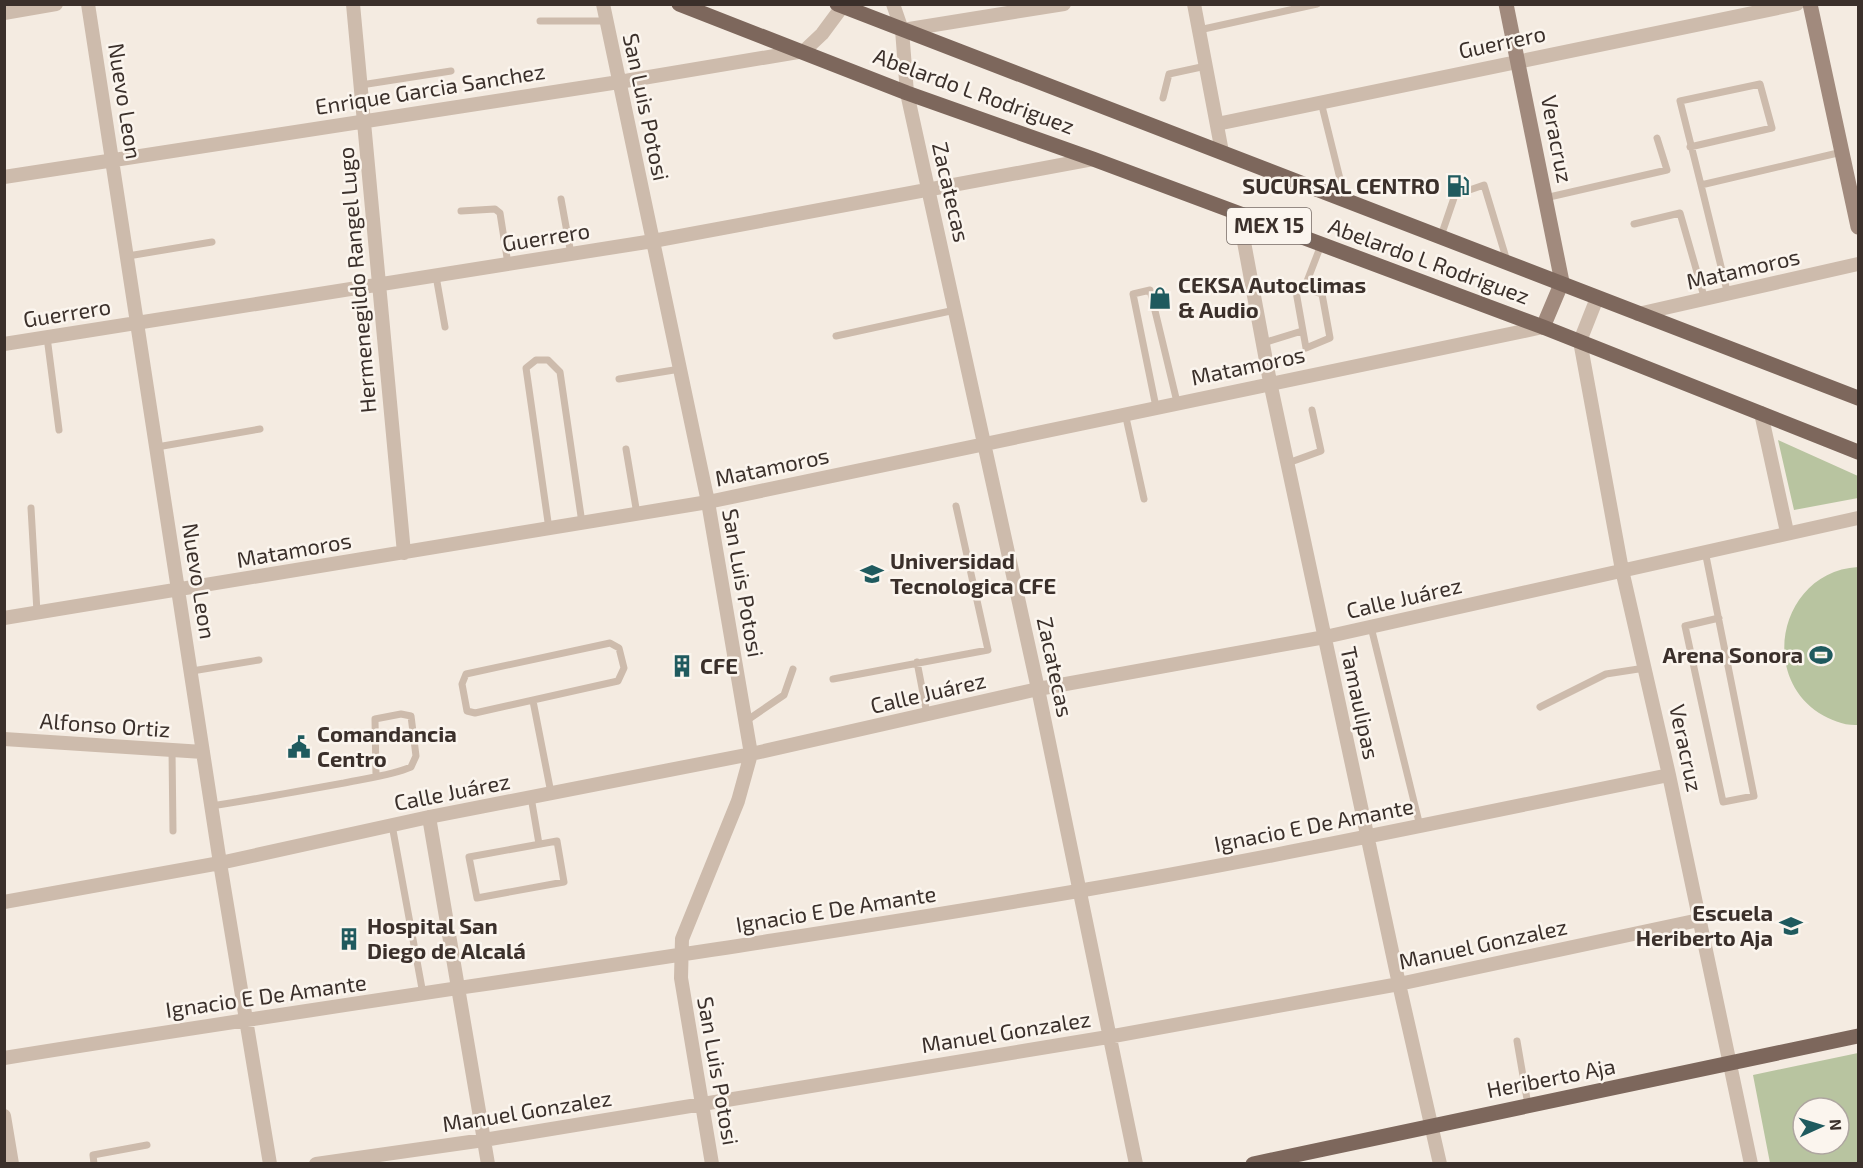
<svg xmlns="http://www.w3.org/2000/svg" width="1863" height="1168" font-family="'Exo 2',sans-serif">
  <style>
    .green { fill: #b8c4a0; fill-rule: evenodd }
    .lines { fill: none; stroke-linecap: round; stroke-linejoin: round }
    .lane { stroke: #cdbbac; stroke-width: 7 }
    .street { stroke: #cdbbac; stroke-width: 14 }
    .secondary { stroke: #a18a7d; stroke-width: 15 }
    .primary { stroke: #7d675c; stroke-width: 15 }
    .labels { text-anchor: middle; stroke-width: 5; stroke-linejoin: round; paint-order: stroke }
    .shield { fill: #fbf5ee; stroke: #756b66; stroke-width: 1.5 }
    .shield-label { font-size: 21px; font-weight: bold; fill: #3b302b }
    .street-label { font-size: 22px; fill: #3b302b; stroke: #fbf5ee }
    .poi-label { font-size: 22px; font-weight: bold; fill: #3b302b; stroke: #fbf5ee; text-anchor: start }
  </style>
  <rect width="100%" height="100%" fill="#f4ebe1"/>
  <path class="green" d="M1778,440l80,36v22l-64,12z
    M1858,567v158c-13,1 -27,-5 -39,-12 -62,-41 -36,-142 39,-146z
    M1858,1053v110h-88l-17,-88zM1803,1108h36v36h-36z"/>
  <g class="lines">
    <path class="lane" d="M540,21h66
      M1199,30l118,-26
      M361,85l90,-14
      M1163,98l6,-24 37,-8
      M1321,102l24,97
      M1690,147l82,-19 -12,-44 -80,17 21,84
      M1545,198l122,-28 -10,-32
      M561,199l10,55
      M461,211l34,-2 5,4 8,51
      M1634,224l46,-11 25,87
      M1441,236l14,-41 29,-10 23,76
      M128,256l84,-14
      M436,276l9,51
      M1295,286l27,8 8,44 -24,10z
      M1304,289l17,-44
      M1728,295l-27,-110 141,-33
      M836,336l119,-26
      M47,337l12,93
      M1263,343l39,-12
      M619,379l61,-10
      M1156,407l-23,-113 17,-4 27,112
      M1125,413l19,86
      M157,447l103,-18
      M626,449l11,65
      M1288,463l33,-12 -9,-41
      M31,508l6,104
      M549,529l-23,-161 10,-8h12l12,12 22,151
      M1705,551l49,245 -31,6 -38,-176 34,-8
      M1371,627l49,199
      M610,643l9,5 5,20 -6,13 -143,32 -8,-2 -5,-27 4,-10z
      M917,662l10,52
      M192,671l67,-11
      M833,679l155,-29 -32,-144
      M533,701l18,92
      M1540,707l66,-33 39,-6
      M746,721l38,-26 9,-26
      M172,750l1,81
      M531,797l8,47
      M211,806c45,-7 89,-15 133,-23 22,-5 46,-7 67,-16l5,-11 -5,-40 -10,-2 -26,5 1,57
      M392,825l31,169
      M557,841l7,41 -87,16 -8,-41z
      M1517,1041l11,64
      M94,1164l-1,-9 54,-10"/>
    <path class="street" d="M88,4l132,859 50,301
      M353,4l51,549
      M603,4l105,498 43,252 -13,47 -56,138 -1,39 31,186
      M893,4l9,26 5,63 131,596 98,475
      M1194,4l28,148
      M4,13l52,-9
      M903,30l161,-26
      M1217,124l580,-120
      M4,177l615,-95 185,-31 18,-17 20,-27
      M1239,215l31,167 129,602 41,180
      M1597,298l-17,43 42,229 47,205 82,389
      M1638,314l220,-50
      M4,344l649,-103 440,-82
      M1761,413l26,119
      M4,618l704,-116 835,-175
      M4,739l199,13
      M429,817l59,347
      M4,902l216,-39 209,-46 322,-63 287,-65 287,-52 533,-119
      M4,1058c358,-58 717,-106 1074,-167 198,-34 394,-76 591,-116
      M4,1116l8,48
      M316,1164l168,-24 624,-103 291,-53 300,-64"/>
    <path class="secondary" d="M1506,4l56,278 -19,45
      M1810,4l48,223"/>
    <path class="primary" d="M679,4l228,89 186,66 450,168 315,125
      M837,4l1021,394
      M1253,1164l605,-128"/>
  </g>
  <defs>
    <g id="fuel-bare" transform="scale(1.8)"><path d="M-5.5-6h7V0h2V4h1.3V-2.5L3-4.5l.8-.8L6-3V5H2.5V1h-1V6h-7ZM-4.2-4.7v3.2H.2V-4.7Z" fill="#1f5a5e" stroke="#fbf5ee" stroke-width="2.5" paint-order="stroke"/></g>
    <g id="shop-bare" transform="scale(1.8)"><path d="M-5-2.5h2.3a2.7 3.5 0 0 1 5.4 0H5L5.5 6h-11ZM-1.5-2.5h3a1.5 2.3 0 0 0-3 0Z" fill="#1f5a5e" stroke="#fbf5ee" stroke-width="2.5" paint-order="stroke"/></g>
    <g id="university-bare" transform="scale(1.8)"><path d="M0-5L7-2L0 1L-7-2ZM-4 1L0 2.5L4 1V4Q0 6-4 4Z" fill="#1f5a5e" stroke="#fbf5ee" stroke-width="2.5" paint-order="stroke"/></g>
    <g id="stadium-bare" transform="scale(1.8)"><path d="M0-5a6.5 5 0 1 0 0 10a6.5 5 0 1 0 0-10ZM-3.5-1.8h7v3.6h-7Z" fill="#1f5a5e" stroke="#fbf5ee" stroke-width="2.5" paint-order="stroke"/></g>
    <g id="building-bare" transform="scale(1.8)"><path d="M-4-6H4V6H1V3H-1V6H-4ZM-2.5-4.3h1.7v1.8h-1.7ZM.8-4.3h1.7v1.8H.8ZM-2.5-1h1.7V.8h-1.7ZM.8-1h1.7V.8H.8Z" fill="#1f5a5e" stroke="#fbf5ee" stroke-width="2.5" paint-order="stroke"/></g>
    <g id="civic-bare" transform="scale(1.8)"><path d="M-.6-6.5H3V-4.5H.6V-3L4-1V1h2V6H-6V1h2V-1L-.6-3ZM-1.2 2.5V6h2.4V2.5Z" fill="#1f5a5e" stroke="#fbf5ee" stroke-width="2.5" paint-order="stroke"/></g>
    <g id="school-bare" transform="scale(1.8)"><path d="M0-5L7-2L0 1L-7-2ZM-4 1L0 2.5L4 1V4Q0 6-4 4Z" fill="#1f5a5e" stroke="#fbf5ee" stroke-width="2.5" paint-order="stroke"/></g>
  </defs>
  <g fill-rule="evenodd">
    <use href="#fuel-bare" x="1458" y="186"/>
    <use href="#shop-bare" x="1160" y="298"/>
    <use href="#university-bare" x="872" y="574"/>
    <use href="#stadium-bare" x="1821" y="655"/>
    <use href="#building-bare" x="682" y="666"/>
    <use href="#civic-bare" x="299" y="747"/>
    <use href="#school-bare" x="1791" y="926"/>
    <use href="#building-bare" x="349" y="939"/>
  </g>
  <g class="labels">
    <rect class="shield" x="1227" y="208" width="84" height="36" rx="4.5"/>
    <g class="shield-label">
      <text x="1269" y="233">MEX 15</text>
    </g>
    <g class="street-label">
      <text transform="translate(1502 42) rotate(-12)" y="8">Guerrero</text>
      <text transform="translate(430 89) rotate(-9)" y="8">Enrique Garcia Sanchez</text>
      <text transform="translate(974 91) rotate(20)" y="8">Abelardo L Rodriguez</text>
      <text transform="translate(125 101) rotate(81)" y="8">Nuevo Leon</text>
      <text transform="translate(646 107) rotate(78)" y="8">San Luis Potosi</text>
      <text transform="translate(1557 139) rotate(79)" y="8">Veracruz</text>
      <text transform="translate(951 192) rotate(77)" y="8">Zacatecas</text>
      <text transform="translate(546 237) rotate(-9)" y="8">Guerrero</text>
      <text transform="translate(1429 261) rotate(20)" y="8">Abelardo L Rodriguez</text>
      <text transform="translate(1743 269) rotate(-13)" y="8">Matamoros</text>
      <text transform="translate(357 280) rotate(-95)" y="8">Hermenegildo Rangel Lugo</text>
      <text transform="translate(67 313) rotate(-9)" y="8">Guerrero</text>
      <text transform="translate(1248 366) rotate(-12)" y="8">Matamoros</text>
      <text transform="translate(772 467) rotate(-12)" y="8">Matamoros</text>
      <text transform="translate(294 550) rotate(-10)" y="8">Matamoros</text>
      <text transform="translate(199 581) rotate(81)" y="8">Nuevo Leon</text>
      <text transform="translate(743 583) rotate(80)" y="8">San Luis Potosi</text>
      <text transform="translate(1404 598) rotate(-13)" y="8">Calle Juárez</text>
      <text transform="translate(1055 667) rotate(78)" y="8">Zacatecas</text>
      <text transform="translate(928 693) rotate(-13)" y="8">Calle Juárez</text>
      <text transform="translate(1360 703) rotate(78)" y="8">Tamaulipas</text>
      <text transform="translate(105 725) rotate(4)" y="8">Alfonso Ortiz</text>
      <text transform="translate(1686 748) rotate(78)" y="8">Veracruz</text>
      <text transform="translate(452 792) rotate(-11)" y="8">Calle Juárez</text>
      <text transform="translate(1314 825) rotate(-11)" y="8">Ignacio E De Amante</text>
      <text transform="translate(836 909) rotate(-9)" y="8">Ignacio E De Amante</text>
      <text transform="translate(1483 944) rotate(-12)" y="8">Manuel Gonzalez</text>
      <text transform="translate(266 996) rotate(-8)" y="8">Ignacio E De Amante</text>
      <text transform="translate(1006 1032) rotate(-9)" y="8">Manuel Gonzalez</text>
      <text transform="translate(718 1071) rotate(80)" y="8">San Luis Potosi</text>
      <text transform="translate(1551 1078) rotate(-11)" y="8">Heriberto Aja</text>
      <text transform="translate(527 1111) rotate(-9)" y="8">Manuel Gonzalez</text>
    </g>
    <g class="poi-label">
      <text x="1440" y="194" text-anchor="end">SUCURSAL CENTRO</text>
      <text x="1178" y="293">CEKSA Autoclimas<tspan x="1178" dy="25">&amp; Audio</tspan></text>
      <text x="890" y="569">Universidad<tspan x="890" dy="25">Tecnologica CFE</tspan></text>
      <text x="1803" y="663" text-anchor="end">Arena Sonora</text>
      <text x="700" y="674">CFE</text>
      <text x="317" y="742">Comandancia<tspan x="317" dy="25">Centro</tspan></text>
      <text x="1773" y="921" text-anchor="end">Escuela<tspan x="1773" dy="25">Heriberto Aja</tspan></text>
      <text x="367" y="934">Hospital San<tspan x="367" dy="25">Diego de Alcalá</tspan></text>
    </g>
  </g>
  <rect width="1863" height="1168" fill="none" stroke="#3b302b" stroke-width="12"/>
  <g transform="translate(1821 1126) rotate(86)"><circle r="28" fill="#fbf5ee" stroke="#aea6a0" stroke-width="1.5"/>
  <path d="M0-4.5L10 22L0 15L-10 22Z" fill="#1f5a5e"/>
  <text y="-9" font-size="16" font-weight="bold" text-anchor="middle" fill="#3b302b">N</text>
  </g>
</svg>
